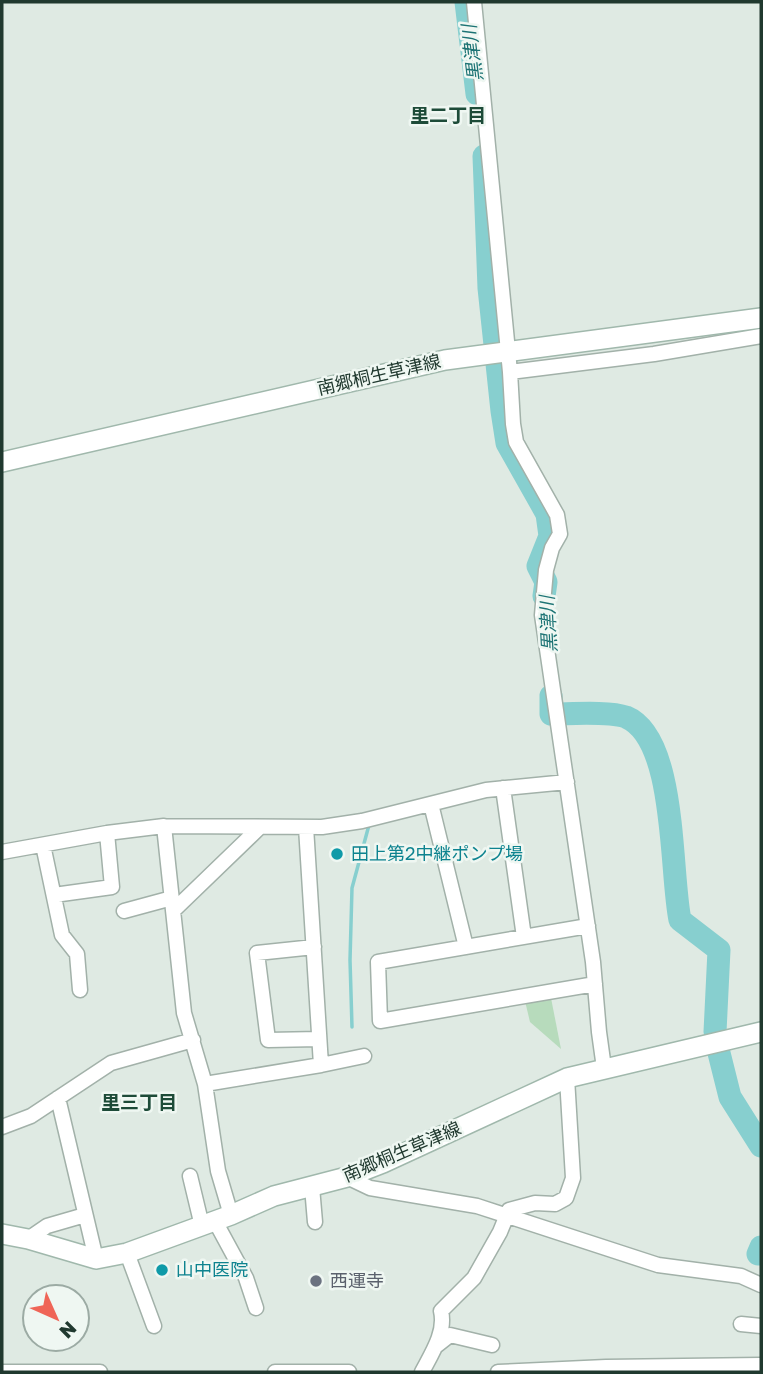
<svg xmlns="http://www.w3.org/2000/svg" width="763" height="1374" font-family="'Golos Text','Noto Sans JP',sans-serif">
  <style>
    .green { fill: #b7dbbc }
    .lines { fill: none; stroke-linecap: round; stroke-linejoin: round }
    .stream { stroke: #87cfcf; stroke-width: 3.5 }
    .river { stroke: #87cfcf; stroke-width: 23 }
    .street-casing { stroke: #a2b1a9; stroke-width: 17 }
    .secondary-casing { stroke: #a0b8ac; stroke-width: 22 }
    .street { stroke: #fff; stroke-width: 14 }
    .secondary { stroke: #fff; stroke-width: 19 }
    .culture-dot { fill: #0f9aa8; stroke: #eff7f2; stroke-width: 2.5 }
    .worship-dot { fill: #6b7280; stroke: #eff7f2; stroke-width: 2.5 }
    .labels { text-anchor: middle; stroke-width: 5; stroke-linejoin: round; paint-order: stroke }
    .street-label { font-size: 18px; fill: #20392f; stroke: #eff7f2 }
    .culture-label { font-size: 18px; fill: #0d838f; stroke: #eff7f2; text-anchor: start }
    .worship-label { font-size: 18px; fill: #5b616d; stroke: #eff7f2; text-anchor: start }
    .water-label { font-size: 19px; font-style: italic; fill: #1c7374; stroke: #eff7f2 }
    .neighbourhood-label { font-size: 19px; font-weight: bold; fill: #1d4b38; stroke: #eff7f2 }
  </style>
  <rect width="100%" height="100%" fill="#dfeae3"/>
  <path class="green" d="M551,998l10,51 -31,-27 -5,-21z"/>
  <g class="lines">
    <path class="stream" d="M352,1027l-2,-67 2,-72 17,-63"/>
    <path class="river" d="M466,2l11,92
      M484,156l5,132 13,123 5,32 40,71 3,22 -12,30 8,16 -2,14
      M551,696v18c19,0 58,-3 75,3 51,21 44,155 54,203l39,30 -4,82
      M719,1053l11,44 31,49
      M758,1254l3,-7"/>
    <g class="street-casing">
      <path id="street" d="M474,2l36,370 3,52 3,18 41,73 3,19 -8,14 -6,22 -4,45 51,347 6,70 5,36
        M510,372l144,-18 107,-18
        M503,788l21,149
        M431,804l35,143
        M164,826l20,187 21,71 13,87 13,44
        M306,827l15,238 43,-9
        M43,845l19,90 15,19 3,36
        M2,852l105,-19 57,-7 158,1 40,-6 124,-31 81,-8
        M54,895l58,-8 -5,-54
        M124,911l48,-13
        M173,911l86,-83
        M588,926l-210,36 2,59 215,-37
        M314,947l-57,6 11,87 51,-1
        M205,1084l116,-19
        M58,1098l38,161
        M2,1127l29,-11 80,-53 82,-23
        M190,1176l12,50
        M347,1177l23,11 107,18 181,59 83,11 20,9
        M312,1187l3,35
        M215,1221l31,57 10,30
        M28,1239l19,-13 38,-11
        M127,1253l27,73
        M741,1324l20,2
        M436,1346l14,-11 42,10
        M2,1372h98
        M275,1372h74
        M422,1372c10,-19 24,-40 19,-61l33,-33 26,-46 9,-22 26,-7 20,1 11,-6 7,-20 -6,-100
        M498,1372l108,-5 155,-2"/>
    </g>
    <g class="secondary-casing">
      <path id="secondary" d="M2,462l443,-102 316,-42
        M2,1234l26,5 68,20 31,-6 104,-38 43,-19 73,-19 36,-14 184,-85 194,-46"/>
    </g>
    <use href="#street" class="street"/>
    <use href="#secondary" class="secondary"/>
  </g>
  <g class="culture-dot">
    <circle cx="337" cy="854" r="7"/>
    <circle cx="162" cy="1270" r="7"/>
  </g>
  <circle class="worship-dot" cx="316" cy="1281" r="7"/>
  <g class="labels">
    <g class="street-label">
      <text transform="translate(379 375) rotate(-13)" y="6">南郷桐生草津線</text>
      <text transform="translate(402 1152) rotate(-23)" y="6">南郷桐生草津線</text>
    </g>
    <g class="culture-label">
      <text x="351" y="860">田上第2中継ポンプ場</text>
      <text x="176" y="1276">山中医院</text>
    </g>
    <g class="worship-label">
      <text x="330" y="1287">西運寺</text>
    </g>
    <g class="water-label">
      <text transform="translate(472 53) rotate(-97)" y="7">黒津川</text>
      <text transform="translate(548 624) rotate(-93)" y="7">黒津川</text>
    </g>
    <g class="neighbourhood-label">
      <text x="448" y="122">里二丁目</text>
      <text x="139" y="1109">里三丁目</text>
    </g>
  </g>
  <rect width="763" height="1374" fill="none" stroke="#20392f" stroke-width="7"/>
  <g transform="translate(56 1318) rotate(135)"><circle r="33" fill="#eff7f2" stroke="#9caba4" stroke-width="2"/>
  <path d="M0-5L12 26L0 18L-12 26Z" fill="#ef6557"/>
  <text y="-10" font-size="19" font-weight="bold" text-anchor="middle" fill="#20392f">N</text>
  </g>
</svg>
